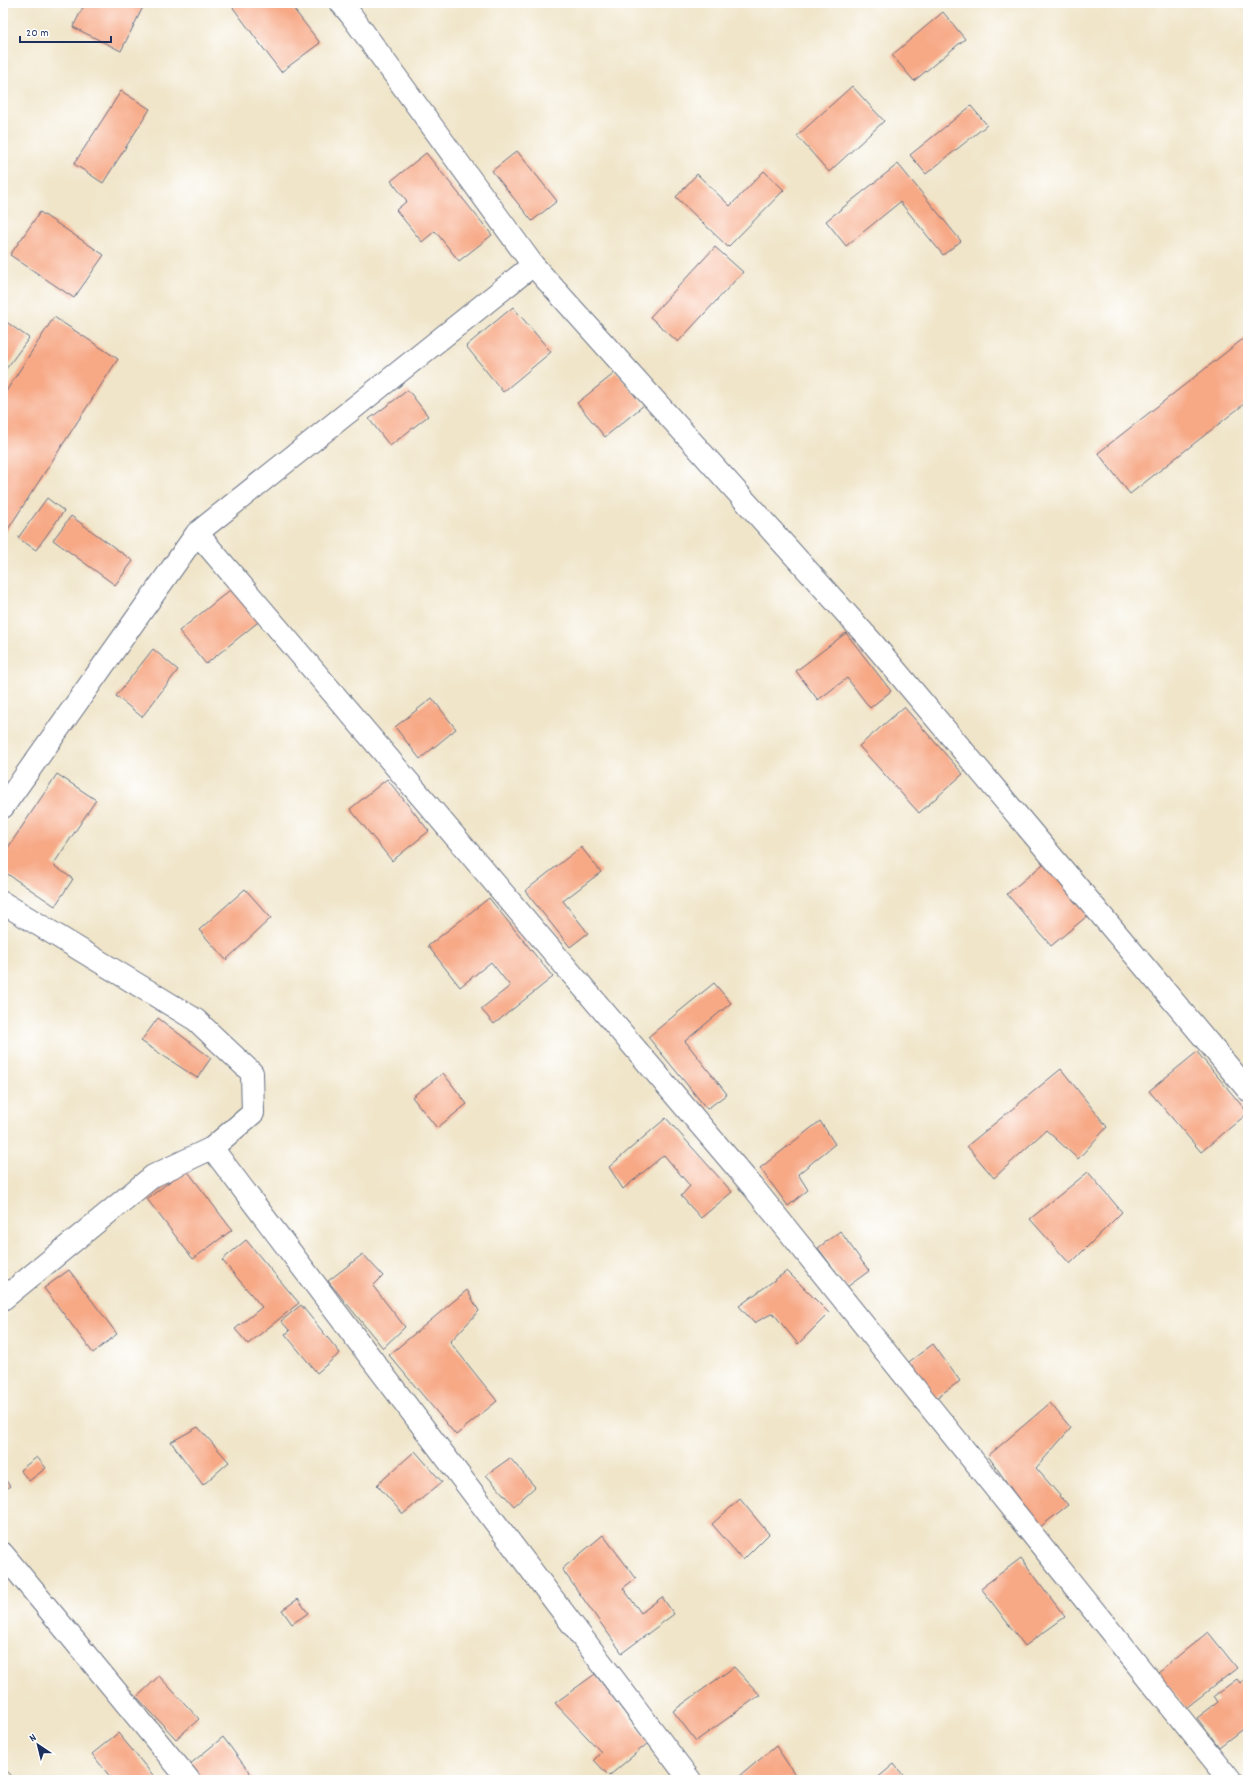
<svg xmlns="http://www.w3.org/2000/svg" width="1251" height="1783" font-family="Dekko,sans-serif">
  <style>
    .building { fill: #f7a986 }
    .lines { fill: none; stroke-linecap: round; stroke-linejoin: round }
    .minor-casing { stroke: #666f83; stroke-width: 24 }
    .minor { stroke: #fff; stroke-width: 22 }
  </style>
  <rect width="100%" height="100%" fill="#fff"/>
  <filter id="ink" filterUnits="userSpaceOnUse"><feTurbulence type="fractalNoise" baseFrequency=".025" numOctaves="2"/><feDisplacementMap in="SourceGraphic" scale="8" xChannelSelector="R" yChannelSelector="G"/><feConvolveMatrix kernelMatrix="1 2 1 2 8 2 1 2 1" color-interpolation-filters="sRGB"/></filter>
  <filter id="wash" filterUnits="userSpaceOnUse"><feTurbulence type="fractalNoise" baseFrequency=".012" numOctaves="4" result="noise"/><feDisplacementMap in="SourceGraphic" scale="16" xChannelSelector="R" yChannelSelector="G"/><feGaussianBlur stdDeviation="0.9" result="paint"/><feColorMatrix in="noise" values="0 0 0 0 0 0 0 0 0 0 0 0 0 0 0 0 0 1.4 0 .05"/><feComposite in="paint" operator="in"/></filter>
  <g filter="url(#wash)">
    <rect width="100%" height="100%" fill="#f0e5c9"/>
    <g id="blocks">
      <path class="building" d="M85,3h55l4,2 -23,46 -48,-24z
        M234,3h55l31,40 -39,29 -50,-67z
        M943,12l22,27 -51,42 -22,-26z
        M852,86l32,35 -55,51 -32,-36z
        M121,91l29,18 -47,74 -29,-19z
        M971,106l16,19 -61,49 -16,-19z
        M517,151l40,50 -25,20 -40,-50z
        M426,153l66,82 -33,26 -24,-30 -13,11 -26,-32 11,-9 -16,-20z
        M898,164l63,77 -18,14 -43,-53 -54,44 -20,-25z
        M764,171l20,19 -56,57 -52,-50 21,-23 33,32z
        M40,212l64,43 -30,43 -64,-43z
        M715,247l28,25 -65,70 -28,-25z
        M513,307l38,45 -48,40 -37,-46z
        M54,317l64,42 -115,178v-141z
        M5,321l24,17 -26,35v-50z
        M1248,335v66l-118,93 -32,-41z
        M616,372l28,33 -39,32 -28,-34z
        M408,390l20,26 -38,30 -21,-27z
        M47,498l17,13 -28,39 -18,-12z
        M71,516l62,45 -18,24 -62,-45z
        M235,586l27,33 -56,45 -27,-33z
        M846,633l45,58 -21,17 -23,-30 -29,22 -22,-29z
        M153,649l25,21 -36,47 -26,-21z
        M432,698l24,31 -36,30 -25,-32z
        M904,707l59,67 -44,39 -60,-67z
        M57,774l39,26 -43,65 20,14 -18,27 -52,-35v-16z
        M387,779l42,52 -37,30 -42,-52z
        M581,847l20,25 -38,29 25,32 -18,14 -45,-56z
        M1048,860l44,52 -41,34 -44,-52z
        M245,889l26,29 -45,42 -27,-30z
        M489,898l64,79 -59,47 -13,-15 29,-23 -19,-24 -31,25 -32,-41z
        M714,983l17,20 -46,38 42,53 -20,15 -59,-72z
        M158,1018l53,40 -14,20 -56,-37z
        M1197,1052l51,61 -47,39 -52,-61z
        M1061,1069l46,58 -29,32 -32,-29 -52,48 -27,-32z
        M443,1073l24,31 -30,24 -25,-31z
        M666,1118l66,74 -31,26 -20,-22 9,-10 -26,-31 -41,34 -14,-22z
        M820,1121l15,23 -37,30 10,16 -20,16 -28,-38z
        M186,1169l46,61 -39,29 -46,-60z
        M1088,1172l34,40 -52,52 -40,-45z
        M840,1231l29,40 -22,16 -29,-39z
        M246,1240l53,63 -51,41 -13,-15 27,-22 -40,-47z
        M363,1254l20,22 -10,10 32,41 -22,21 -55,-67z
        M69,1270l48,64 -24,19 -49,-65z
        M787,1271l42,42 -31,31 -25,-31 -19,10 -15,-17z
        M467,1290l12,21 -29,31 47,59 -41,34 -67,-80z
        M301,1305l39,48 -23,20 -32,-39 5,-3 -9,-10z
        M933,1344l27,37 -27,19 -27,-36z
        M1050,1403l21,25 -35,40 32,37 -29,23 -51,-72z
        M198,1427l31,35 -26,23 -32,-43z
        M415,1451l27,31 -39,32 -26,-29z
        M37,1457l9,11 -17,13 -9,-11z
        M510,1458l25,29 -21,19 -28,-31z
        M3,1477l7,9 -7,5z
        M740,1499l29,35 -26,26 -31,-36z
        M603,1535l33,43 -13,10 18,25 21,-16 12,17 -52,39 -60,-84z
        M1021,1558l44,59 -40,29 -44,-58z
        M298,1599l10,14 -16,11 -10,-14z
        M1208,1632l29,36 -51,40 -29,-35z
        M734,1667l26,28 -64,46 -23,-30z
        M595,1674l53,69 -39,33 -15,-16 7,-8 -46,-49z
        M159,1676l40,43 -23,20 -39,-42z
        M1248,1676v45l-3,6 -26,20 -22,-29 21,-16 -4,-6 23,-17 3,4z
        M118,1733l39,47h-49l3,-2 -19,-24z
        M223,1737l32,43h-53l-13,-15z
        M776,1746l20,30 -5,4h-56z
        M894,1764l13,16h-32z
        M3,1767l13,13h-13z"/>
    </g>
  </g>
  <g filter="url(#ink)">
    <use href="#blocks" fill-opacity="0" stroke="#666f83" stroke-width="1"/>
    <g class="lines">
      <g class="minor-casing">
        <path id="minor" d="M341,3l10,12 182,250 338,376 377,449
          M197,533l556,654 477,593
          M3,807l194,-274 336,-268
          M3,903l193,117 56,53 1,40 -41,35 -59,28 -150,123
          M212,1148l478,632
          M3,1554l186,226"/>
      </g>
      <use href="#minor" class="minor"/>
    </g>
  </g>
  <rect width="1251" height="1783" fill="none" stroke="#fff" stroke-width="16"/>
  <g transform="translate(38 1745) rotate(325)" stroke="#ffffff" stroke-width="3" paint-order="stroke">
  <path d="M0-3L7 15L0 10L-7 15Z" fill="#1b2f5e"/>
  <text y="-6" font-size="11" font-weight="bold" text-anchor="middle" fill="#1b2f5e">N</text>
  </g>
  <path d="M20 36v6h91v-6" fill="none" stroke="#1b2f5e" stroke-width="2"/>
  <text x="26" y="36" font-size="12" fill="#1b2f5e" stroke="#ffffff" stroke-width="3" paint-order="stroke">20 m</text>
</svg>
